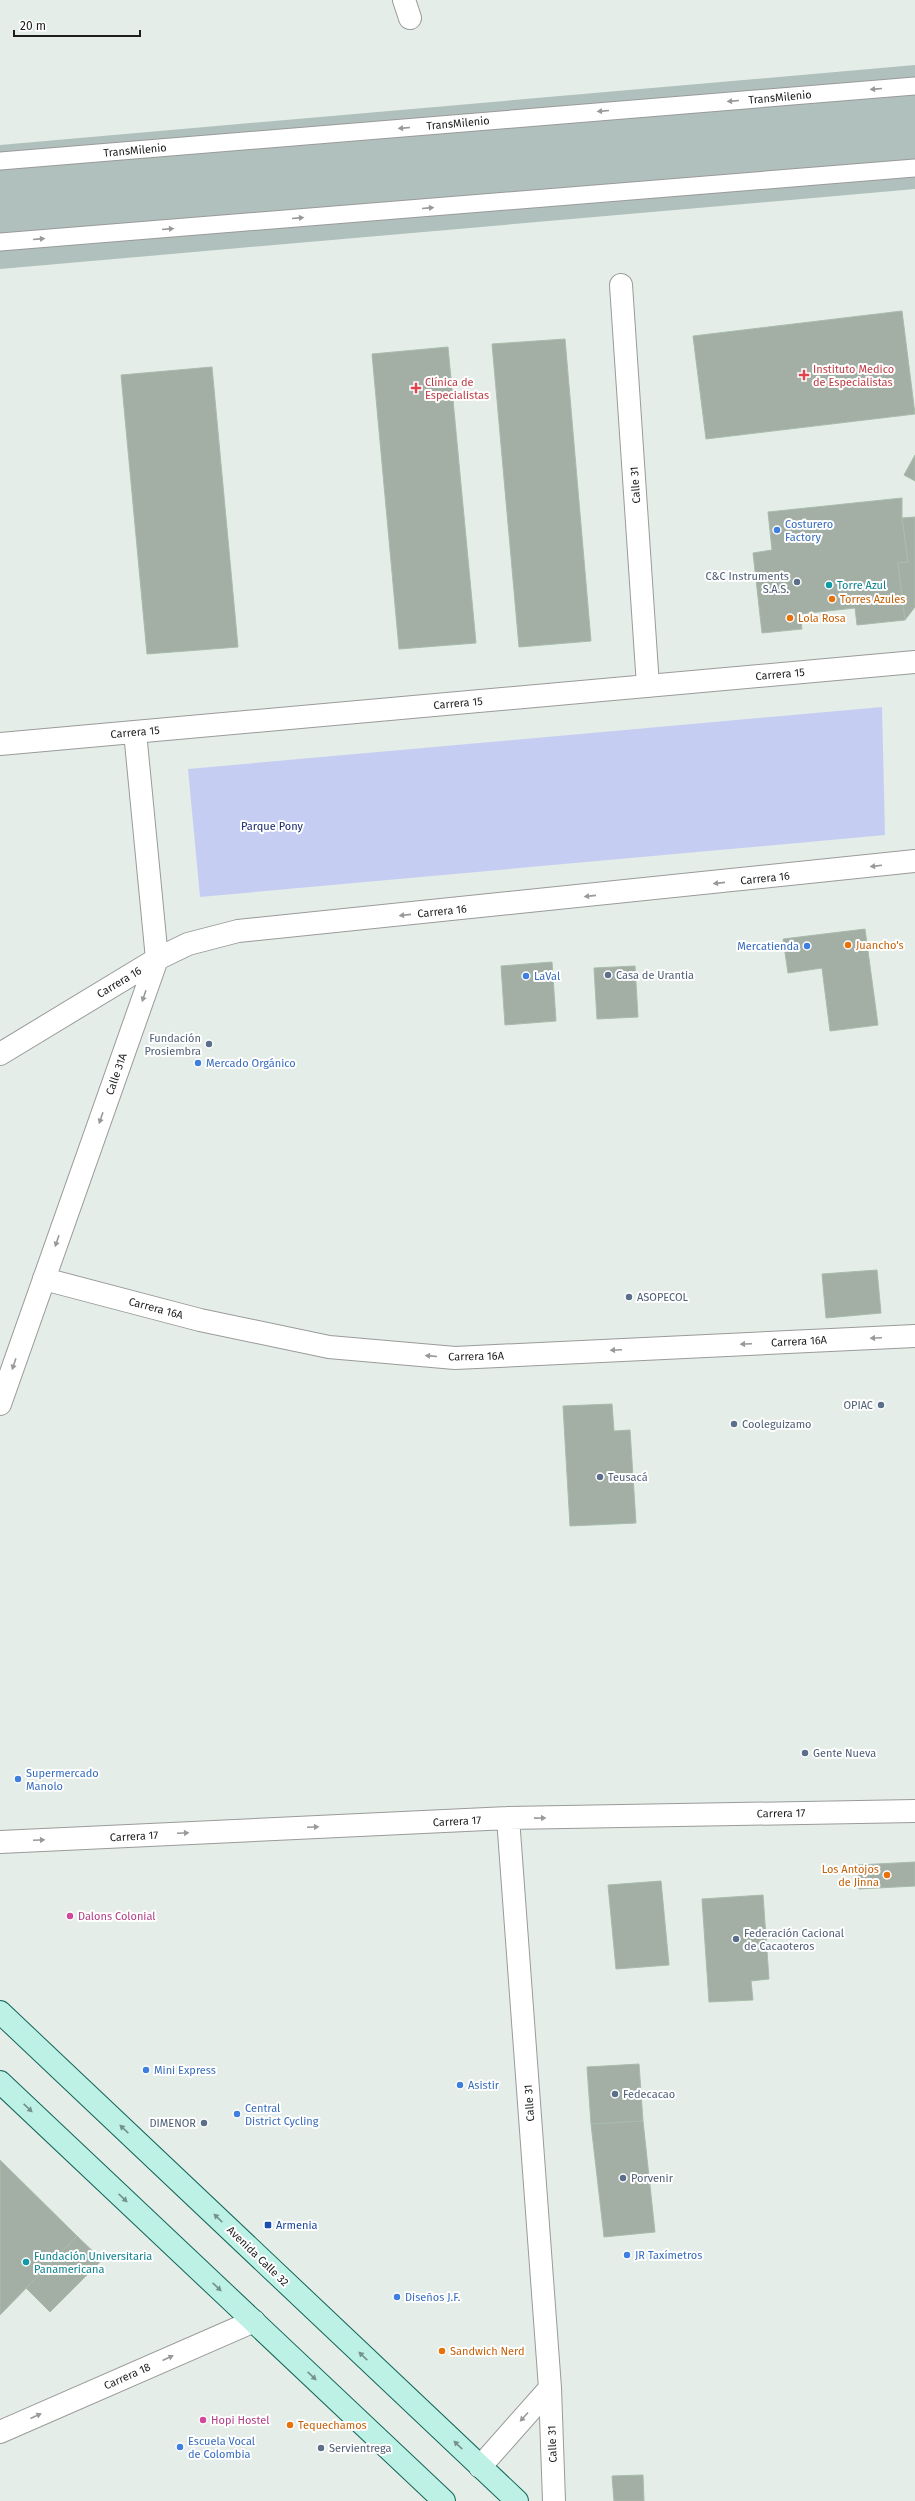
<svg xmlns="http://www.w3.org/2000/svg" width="915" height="2501" font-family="'Fira Sans',sans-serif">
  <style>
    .construction { fill: #b0c0bc }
    .park { fill: #c5cef2 }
    .building { fill: #a3aea5; stroke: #a8bcab }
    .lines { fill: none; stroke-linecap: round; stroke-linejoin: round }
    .service-casing { stroke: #9a9a9a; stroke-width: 19 }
    .minor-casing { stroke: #9a9a9a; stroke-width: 24 }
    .tertiary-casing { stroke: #9a9a9a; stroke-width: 24 }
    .secondary-casing { stroke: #126558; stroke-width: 24 }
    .service { stroke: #fff; stroke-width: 17 }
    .minor { stroke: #fff; stroke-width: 22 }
    .tertiary { stroke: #fff; stroke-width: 22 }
    .secondary { stroke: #bdf1e5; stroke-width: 22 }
    .oneway { fill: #999 }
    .oneway2 { fill: #75928b }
    .health-dot { fill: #e0444e; stroke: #fff; stroke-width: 1.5 }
    .shop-dot { fill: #3f7fe0; stroke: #fff; stroke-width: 1.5 }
    .service-dot { fill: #5c6f8a; stroke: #fff; stroke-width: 1.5 }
    .culture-dot { fill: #0f9aa8; stroke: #fff; stroke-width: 1.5 }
    .food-dot { fill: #e8710a; stroke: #fff; stroke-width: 1.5 }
    .hotel-dot { fill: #d1479c; stroke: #fff; stroke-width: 1.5 }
    .transit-dot { fill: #1a4fb4; stroke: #fff; stroke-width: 1.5 }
    .labels { text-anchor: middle; stroke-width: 4; stroke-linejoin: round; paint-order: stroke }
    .street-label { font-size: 11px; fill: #1d1d1d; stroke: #fff }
    .health-label { font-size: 11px; fill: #be3a42; stroke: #fff; text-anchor: start }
    .shop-label { font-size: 11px; fill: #366cbe; stroke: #fff; text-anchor: start }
    .service-label { font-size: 11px; fill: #4e5e75; stroke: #fff; text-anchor: start }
    .culture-label { font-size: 11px; fill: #0d838f; stroke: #fff; text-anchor: start }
    .food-label { font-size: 11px; fill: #c56008; stroke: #fff; text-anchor: start }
    .park-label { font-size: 11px; fill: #19286d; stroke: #fff }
    .hotel-label { font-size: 11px; fill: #b23c85; stroke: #fff; text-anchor: start }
    .transit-label { font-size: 11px; fill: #164399; stroke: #fff; text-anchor: start }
  </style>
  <rect width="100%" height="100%" fill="#e4ede7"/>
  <path class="construction" d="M915,65v124l-915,80v-124z"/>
  <path class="park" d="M882,707l3,128 -685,62 -12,-128z"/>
  <path class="building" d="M902,311l13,103 -209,25 -13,-103z
    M565,339l26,302 -72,6 -27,-303z
    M448,347l28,296 -77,6 -27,-295z
    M212,367l26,280 -91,7 -26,-279z
    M915,455v26l-11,-6z
    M902,498v20l6,44 -10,1 7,57 -48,5 -2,-17 -55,6 2,15 -40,4 -9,-80 19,-3 -4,-38z
    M915,517v90l-10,13 -7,-57 10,-1 -6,-44z
    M865,929l13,96 -48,6 -8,-63 -34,5 -5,-34z
    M552,962l4,59 -51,4 -4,-59z
    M635,966l3,51 -41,2 -3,-51z
    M877,1270l4,43 -55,5 -4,-44z
    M612,1404l2,27 16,-1 6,93 -66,3 -7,-120z
    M915,1862v24l-56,3 -1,-24z
    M661,1881l8,84 -53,4 -8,-84z
    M763,1895l6,84 -18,2 2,19 -44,2 -7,-103z
    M639,2064l4,57 -52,3 -4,-57z
    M643,2121l12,111 -51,5 -13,-113z
    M0,2160l77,76 -77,79z
    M77,2236l25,24 -52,52 -24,-24z
    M643,2475l1,26h-30l-2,-25z"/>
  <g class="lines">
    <g class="service-casing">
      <path id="service" d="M0,161l915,-75
        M0,242l915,-74"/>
    </g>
    <g class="minor-casing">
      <path id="minor" d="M404,0l6,18
        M621,285l27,401
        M135,732l22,227
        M0,744l915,-82
        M44,1279l156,41 129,27 126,11 460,-22
        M508,1818l42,570 4,113
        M0,1842l508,-24 407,-7
        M0,2432l254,-111
        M480,2467l70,-79"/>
    </g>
    <g class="tertiary-casing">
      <path id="tertiary" d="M0,1054l157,-95 31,-15 50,-13 677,-70
        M0,1404l157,-445"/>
    </g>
    <g class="secondary-casing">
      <path id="secondary" d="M0,2012l517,489
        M0,2082l444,419"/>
    </g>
    <use href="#service" class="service"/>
    <use href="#minor" class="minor"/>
    <use href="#tertiary" class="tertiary"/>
    <use href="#secondary" class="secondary"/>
  </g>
  <defs><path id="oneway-solid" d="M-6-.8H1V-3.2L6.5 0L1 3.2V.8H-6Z"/></defs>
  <g class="oneway">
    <use href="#oneway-solid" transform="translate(876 89) rotate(175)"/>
    <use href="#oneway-solid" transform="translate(733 101) rotate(175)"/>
    <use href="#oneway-solid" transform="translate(603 111) rotate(175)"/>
    <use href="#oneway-solid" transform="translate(404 128) rotate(175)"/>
    <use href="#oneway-solid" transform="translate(428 208) rotate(-5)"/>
    <use href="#oneway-solid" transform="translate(298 218) rotate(-5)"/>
    <use href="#oneway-solid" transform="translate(168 229) rotate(-5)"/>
    <use href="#oneway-solid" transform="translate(39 239) rotate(-5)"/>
    <use href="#oneway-solid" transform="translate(876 866) rotate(173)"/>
    <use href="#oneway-solid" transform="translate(719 883) rotate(174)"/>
    <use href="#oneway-solid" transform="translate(590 896) rotate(174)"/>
    <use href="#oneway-solid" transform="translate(405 915) rotate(174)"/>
    <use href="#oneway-solid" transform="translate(144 996) rotate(109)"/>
    <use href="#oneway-solid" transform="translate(101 1118) rotate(109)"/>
    <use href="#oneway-solid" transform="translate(57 1241) rotate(109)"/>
    <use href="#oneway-solid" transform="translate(876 1338) rotate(177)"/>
    <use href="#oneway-solid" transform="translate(746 1344) rotate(177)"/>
    <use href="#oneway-solid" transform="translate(616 1350) rotate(177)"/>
    <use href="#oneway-solid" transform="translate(431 1356) rotate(-175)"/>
    <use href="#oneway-solid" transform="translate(14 1364) rotate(109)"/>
    <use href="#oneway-solid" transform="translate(540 1818) rotate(-1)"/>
    <use href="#oneway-solid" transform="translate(313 1827) rotate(-3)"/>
    <use href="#oneway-solid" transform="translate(183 1833) rotate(-3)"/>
    <use href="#oneway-solid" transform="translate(39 1840) rotate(-3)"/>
    <use href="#oneway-solid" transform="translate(168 2358) rotate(-24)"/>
    <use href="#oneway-solid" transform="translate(36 2416) rotate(-24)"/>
    <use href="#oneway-solid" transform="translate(524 2417) rotate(132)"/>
  </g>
  <g class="oneway2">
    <use href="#oneway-solid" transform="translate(28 2108) rotate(43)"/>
    <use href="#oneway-solid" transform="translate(124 2129) rotate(-137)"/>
    <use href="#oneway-solid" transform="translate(123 2198) rotate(43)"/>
    <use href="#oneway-solid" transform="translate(218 2218) rotate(-136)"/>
    <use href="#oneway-solid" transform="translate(217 2287) rotate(43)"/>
    <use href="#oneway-solid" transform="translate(363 2356) rotate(-136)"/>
    <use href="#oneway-solid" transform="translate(312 2376) rotate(43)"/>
    <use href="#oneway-solid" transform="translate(458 2445) rotate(-136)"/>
  </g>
  <g class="health-dot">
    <path d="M802 369h4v4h4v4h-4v4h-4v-4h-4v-4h4z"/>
    <path d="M414 382h4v4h4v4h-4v4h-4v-4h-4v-4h4z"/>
  </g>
  <g class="shop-dot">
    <circle cx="777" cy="530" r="4"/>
    <circle cx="807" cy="946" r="4"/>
    <circle cx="526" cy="976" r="4"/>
    <circle cx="198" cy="1063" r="4"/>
    <circle cx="18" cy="1779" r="4"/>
    <circle cx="146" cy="2070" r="4"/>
    <circle cx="460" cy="2085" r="4"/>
    <circle cx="237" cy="2114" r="4"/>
    <circle cx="627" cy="2255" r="4"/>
    <circle cx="397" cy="2297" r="4"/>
    <circle cx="180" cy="2447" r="4"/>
  </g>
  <g class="service-dot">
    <circle cx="797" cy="582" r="4"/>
    <circle cx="608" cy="975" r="4"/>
    <circle cx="209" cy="1044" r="4"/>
    <circle cx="629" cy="1297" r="4"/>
    <circle cx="881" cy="1405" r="4"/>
    <circle cx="734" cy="1424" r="4"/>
    <circle cx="600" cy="1477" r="4"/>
    <circle cx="805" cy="1753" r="4"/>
    <circle cx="736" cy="1939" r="4"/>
    <circle cx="615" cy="2094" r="4"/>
    <circle cx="204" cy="2123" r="4"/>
    <circle cx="623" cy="2178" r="4"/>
    <circle cx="321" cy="2448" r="4"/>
  </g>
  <g class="culture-dot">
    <circle cx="829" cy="585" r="4"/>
    <circle cx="26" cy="2262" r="4"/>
  </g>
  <g class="food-dot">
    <circle cx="832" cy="599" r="4"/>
    <circle cx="790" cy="618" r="4"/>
    <circle cx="848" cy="945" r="4"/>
    <circle cx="887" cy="1875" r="4"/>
    <circle cx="442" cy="2351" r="4"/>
    <circle cx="290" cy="2425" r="4"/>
  </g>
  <g class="hotel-dot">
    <circle cx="70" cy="1916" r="4"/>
    <circle cx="203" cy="2420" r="4"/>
  </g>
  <rect class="transit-dot" x="264" y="2221" width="8" height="8" rx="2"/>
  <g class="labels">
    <g class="street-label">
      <text transform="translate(780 97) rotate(-5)" y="4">TransMilenio</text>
      <text transform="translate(458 123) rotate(-5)" y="4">TransMilenio</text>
      <text transform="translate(135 150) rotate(-5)" y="4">TransMilenio</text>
      <text transform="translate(635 485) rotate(-94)" y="4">Calle 31</text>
      <text transform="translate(780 674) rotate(-5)" y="4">Carrera 15</text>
      <text transform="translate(458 703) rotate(-5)" y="4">Carrera 15</text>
      <text transform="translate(135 732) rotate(-5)" y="4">Carrera 15</text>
      <text transform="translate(765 878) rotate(-6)" y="4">Carrera 16</text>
      <text transform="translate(442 911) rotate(-6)" y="4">Carrera 16</text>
      <text transform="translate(119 982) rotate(-31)" y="4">Carrera 16</text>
      <text transform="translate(116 1074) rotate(-71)" y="4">Calle 31A</text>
      <text transform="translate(156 1308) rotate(15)" y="4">Carrera 16A</text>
      <text transform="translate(799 1341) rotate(-3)" y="4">Carrera 16A</text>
      <text transform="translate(476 1356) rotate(-1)" y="4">Carrera 16A</text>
      <text transform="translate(781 1813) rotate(-1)" y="4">Carrera 17</text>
      <text transform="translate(457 1821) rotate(-3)" y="4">Carrera 17</text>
      <text transform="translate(134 1836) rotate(-3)" y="4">Carrera 17</text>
      <text transform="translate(529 2103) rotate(-94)" y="4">Calle 31</text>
      <text transform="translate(258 2256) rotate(44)" y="4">Avenida Calle 32</text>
      <text transform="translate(127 2376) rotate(-24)" y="4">Carrera 18</text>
      <text transform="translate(552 2444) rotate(-92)" y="4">Calle 31</text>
    </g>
    <g class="health-label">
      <text x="813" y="373">Instituto Medico<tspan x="813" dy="13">de Especialistas</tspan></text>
      <text x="425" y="386">Clínica de<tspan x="425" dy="13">Especialistas</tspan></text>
    </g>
    <g class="shop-label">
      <text x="785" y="528">Costurero<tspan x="785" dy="13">Factory</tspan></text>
      <text x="799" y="950" text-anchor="end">Mercatienda</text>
      <text x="534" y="980">LaVal</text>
      <text x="206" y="1067">Mercado Orgánico</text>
      <text x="26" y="1777">Supermercado<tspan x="26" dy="13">Manolo</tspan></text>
      <text x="154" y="2074">Mini Express</text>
      <text x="468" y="2089">Asistir</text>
      <text x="245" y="2112">Central<tspan x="245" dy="13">District Cycling</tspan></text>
      <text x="635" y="2259">JR Taxímetros</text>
      <text x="405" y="2301">Diseños J.F.</text>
      <text x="188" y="2445">Escuela Vocal<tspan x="188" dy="13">de Colombia</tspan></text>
    </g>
    <g class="service-label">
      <text x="789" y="580" text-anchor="end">C&amp;C Instruments<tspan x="789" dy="13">S.A.S.</tspan></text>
      <text x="616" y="979">Casa de Urantia</text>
      <text x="201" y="1042" text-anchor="end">Fundación<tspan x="201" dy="13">Prosiembra</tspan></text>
      <text x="637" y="1301">ASOPECOL</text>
      <text x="873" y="1409" text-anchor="end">OPIAC</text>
      <text x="742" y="1428">Cooleguizamo</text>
      <text x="608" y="1481">Teusacá</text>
      <text x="813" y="1757">Gente Nueva</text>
      <text x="744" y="1937">Federación Cacional<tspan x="744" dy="13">de Cacaoteros</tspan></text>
      <text x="623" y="2098">Fedecacao</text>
      <text x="196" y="2127" text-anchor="end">DIMENOR</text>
      <text x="631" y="2182">Porvenir</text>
      <text x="329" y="2452">Servientrega</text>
    </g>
    <g class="culture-label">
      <text x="837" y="589">Torre Azul</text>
      <text x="34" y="2260">Fundación Universitaria<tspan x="34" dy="13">Panamericana</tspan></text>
    </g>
    <g class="food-label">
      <text x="840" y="603">Torres Azules</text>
      <text x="798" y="622">Lola Rosa</text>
      <text x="856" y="949">Juancho's</text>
      <text x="879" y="1873" text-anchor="end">Los Antojos<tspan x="879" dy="13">de Jinna</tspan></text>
      <text x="450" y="2355">Sandwich Nerd</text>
      <text x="298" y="2429">Tequechamos</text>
    </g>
    <g class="park-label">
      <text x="272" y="830">Parque Pony</text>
    </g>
    <g class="hotel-label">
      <text x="78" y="1920">Dalons Colonial</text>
      <text x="211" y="2424">Hopi Hostel</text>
    </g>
    <g class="transit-label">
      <text x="276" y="2229">Armenia</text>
    </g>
  </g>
  <path d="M14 30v6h126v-6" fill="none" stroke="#1d1d1d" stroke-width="2"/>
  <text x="20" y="30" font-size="12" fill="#1d1d1d" stroke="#ffffff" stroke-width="3" paint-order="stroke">20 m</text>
</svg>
